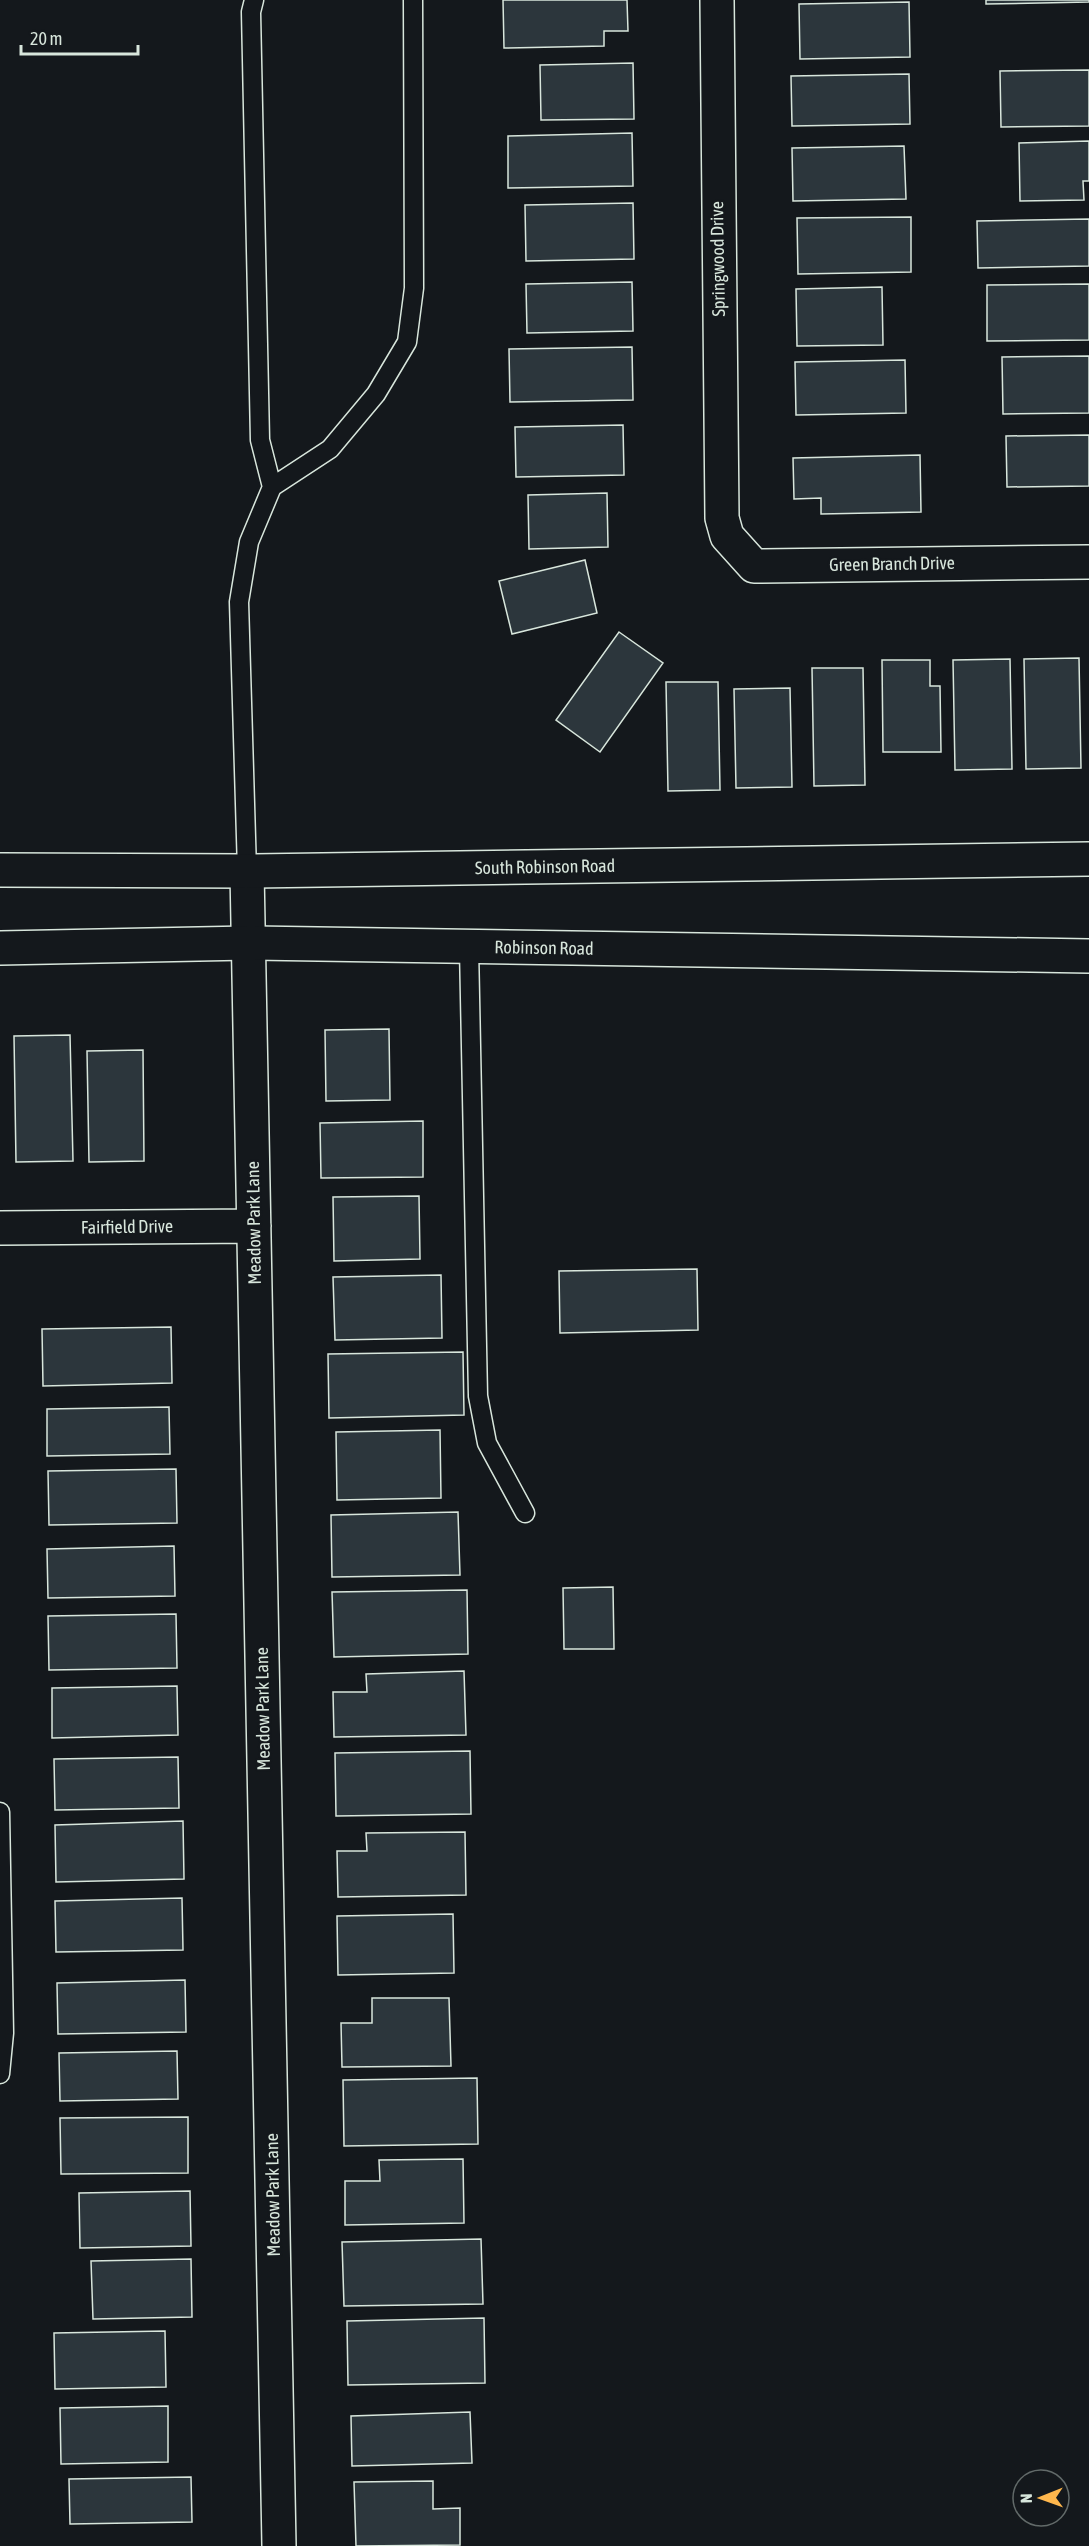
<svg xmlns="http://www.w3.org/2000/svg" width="1089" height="2546" font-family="'Asap Condensed',sans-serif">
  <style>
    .building { fill: #2c363c; stroke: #d8e6dc; stroke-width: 1.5 }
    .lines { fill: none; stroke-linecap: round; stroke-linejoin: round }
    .service-casing { stroke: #d8e6dc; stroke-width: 21 }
    .minor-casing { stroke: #d8e6dc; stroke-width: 36 }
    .tertiary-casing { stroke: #d8e6dc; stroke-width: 36 }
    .service { stroke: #14181c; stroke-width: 18 }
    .minor { stroke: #14181c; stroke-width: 33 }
    .tertiary { stroke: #14181c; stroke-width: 33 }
    .labels { text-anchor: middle; stroke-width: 4.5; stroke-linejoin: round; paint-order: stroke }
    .street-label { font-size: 18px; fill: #d8e6dc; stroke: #14181c }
  </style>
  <rect width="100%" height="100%" fill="#14181c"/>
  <path class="building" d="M503,0h124l1,31h-24v15l-100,2z
    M986,0h103v2l-103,2z
    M909,2l1,55 -110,2 -1,-55z
    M633,63l1,56 -93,1 -1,-55z
    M1089,70v56l-88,1 -1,-56z
    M909,74l1,50 -118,2 -1,-50z
    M632,133l1,53 -125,2v-52z
    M1089,141v40h-6l1,19 -64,1 -1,-58z
    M904,146l2,53 -113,2 -1,-53z
    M633,203l1,56 -108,2 -1,-56z
    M911,217v55l-113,2 -1,-56z
    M1089,219v47l-111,2 -1,-47z
    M632,282l1,49 -106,2 -1,-49z
    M1089,284v56l-102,1v-56z
    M882,287l1,58 -86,1 -1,-57z
    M632,347l1,53 -123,2 -1,-53z
    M1089,356v57l-86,1 -1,-57z
    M905,360l1,53 -110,2 -1,-53z
    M623,425l1,50 -108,2 -1,-50z
    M1089,435v51l-82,1 -1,-51z
    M920,455l1,57 -100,2v-16l-27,1 -1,-41z
    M607,493l1,54 -79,2 -1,-54z
    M585,560l12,53 -85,21 -13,-53z
    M619,632l44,31 -63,89 -44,-32z
    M1079,658l2,110 -55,1 -2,-110z
    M1010,659l2,110 -57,1 -2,-110z
    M882,660h48v26h10l1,66h-58z
    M812,668h51l2,117 -51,1z
    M666,682h52l2,108 -52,1z
    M790,688l2,99 -56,1 -2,-99z
    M389,1029l1,71 -64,1 -1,-71z
    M70,1035l3,126 -57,1 -2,-126z
    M143,1050l1,111 -55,1 -2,-111z
    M423,1121v56l-102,1 -1,-55z
    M419,1196l1,63 -86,2 -1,-64z
    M697,1269l1,61 -138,3 -1,-62z
    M441,1275l1,63 -107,2 -2,-63z
    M171,1327l1,56 -129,3 -1,-57z
    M463,1352l1,63 -135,3 -1,-64z
    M169,1407l1,47 -123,2v-47z
    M440,1430l1,68 -104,2 -1,-68z
    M176,1469l1,54 -128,2 -1,-54z
    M458,1512l2,63 -128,2 -1,-62z
    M174,1546l1,50 -127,2 -1,-49z
    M613,1587l1,62h-50l-1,-61z
    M467,1590l1,64 -134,3 -2,-65z
    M176,1614l1,54 -128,2 -1,-54z
    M464,1671l2,64 -132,2 -1,-45h34l-1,-18z
    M177,1686l1,49 -126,3v-50z
    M470,1751l1,63 -135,2 -1,-63z
    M178,1757l1,51 -124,2 -1,-51z
    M183,1821l1,58 -128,3 -1,-57z
    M465,1832l1,63 -128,2 -1,-46h30l-1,-18z
    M182,1898l1,52 -127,2 -1,-51z
    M453,1914l1,59 -116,2 -1,-59z
    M185,1980l1,52 -128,2 -1,-51z
    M372,1998h77l2,68 -109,1 -1,-44h31z
    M177,2051l1,48 -118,2 -1,-48z
    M477,2078l1,66 -134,2 -1,-66z
    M188,2117v56l-127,1 -1,-56z
    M463,2159l1,64 -119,2v-44h35l-1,-21z
    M190,2191l1,55 -111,2 -1,-55z
    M481,2239l2,65 -139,2 -2,-64z
    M191,2259l1,58 -99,2 -2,-58z
    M484,2318l1,65 -137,2 -1,-64z
    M165,2331l1,56 -111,2 -1,-56z
    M168,2406v56l-107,2 -1,-56z
    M470,2412l2,51 -120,3 -1,-50z
    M191,2477l1,45 -122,2 -1,-45z
    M433,2481v28l27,-1v37l-104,1 -2,-64z"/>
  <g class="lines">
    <g class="service-casing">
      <path id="service" d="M254,0l-3,12 9,428 12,47
        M247,871l-8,-269 10,-60 23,-55 58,-38 46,-55 31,-52 7,-54 -1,-288
        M469,947l9,449 9,47 38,70
        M0,1812l4,221 -4,41"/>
    </g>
    <g class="minor-casing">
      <path id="minor" d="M717,0l5,518 5,18 27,30 335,-4
        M247,871l32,1675
        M0,1228l254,-2"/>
    </g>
    <g class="tertiary-casing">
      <path id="tertiary" d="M0,870l247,1 842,-12
        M0,948l248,-5 841,13"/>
    </g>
    <use href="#service" class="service"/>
    <use href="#minor" class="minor"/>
    <use href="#tertiary" class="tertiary"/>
  </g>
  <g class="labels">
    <g class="street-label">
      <text transform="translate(718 259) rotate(-91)" y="6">Springwood Drive</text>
      <text transform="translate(892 564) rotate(-1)" y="6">Green Branch Drive</text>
      <text transform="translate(545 867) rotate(-1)" y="6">South Robinson Road</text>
      <text transform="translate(544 948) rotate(1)" y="6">Robinson Road</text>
      <text transform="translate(254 1223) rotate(-91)" y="6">Meadow Park Lane</text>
      <text transform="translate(127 1227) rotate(-1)" y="6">Fairfield Drive</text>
      <text transform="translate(263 1709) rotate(-91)" y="6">Meadow Park Lane</text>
      <text transform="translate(273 2195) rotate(-91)" y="6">Meadow Park Lane</text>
    </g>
  </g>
  <g transform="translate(1041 2498) rotate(269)"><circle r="28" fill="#14181c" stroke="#626a69" stroke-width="1.5"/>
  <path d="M0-4.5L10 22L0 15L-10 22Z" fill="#ffb74d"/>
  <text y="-9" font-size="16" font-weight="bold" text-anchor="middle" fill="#d8e6dc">N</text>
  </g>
  <path d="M21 45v9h117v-9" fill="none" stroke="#d8e6dc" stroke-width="3"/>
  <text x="30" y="45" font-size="18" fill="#d8e6dc" stroke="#14181c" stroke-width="4.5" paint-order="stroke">20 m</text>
</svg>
